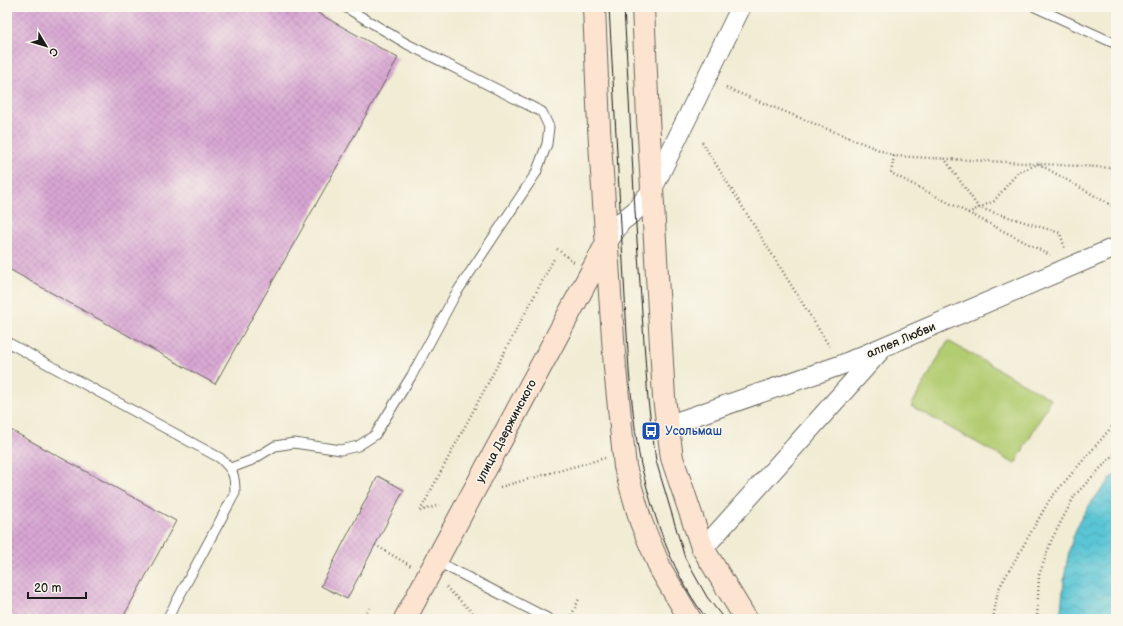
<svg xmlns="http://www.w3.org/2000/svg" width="1123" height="626" font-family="'Balsamiq Sans',sans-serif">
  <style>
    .garden { fill: #b2cc71; stroke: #677446 }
    .water { fill: url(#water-waves); stroke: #3b7078 }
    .building { fill: url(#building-cross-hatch) }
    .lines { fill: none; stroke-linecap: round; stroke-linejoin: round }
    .lane-casing { stroke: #67655c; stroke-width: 11 }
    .street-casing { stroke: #67655c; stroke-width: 21 }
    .secondary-casing { stroke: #67655c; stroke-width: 24 }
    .path { stroke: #67655c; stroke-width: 2.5; stroke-dasharray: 1 3; stroke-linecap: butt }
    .lane { stroke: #fff; stroke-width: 9 }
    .street { stroke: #fff; stroke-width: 19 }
    .secondary { stroke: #fde4d1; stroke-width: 22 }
    .tram { stroke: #1c1c1c; stroke-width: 1 }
    .labels { text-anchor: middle; stroke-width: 3; stroke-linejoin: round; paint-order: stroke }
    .street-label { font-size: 12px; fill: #1c1c1c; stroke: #fbf7ec }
    .transit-label { font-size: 12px; fill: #164399; stroke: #fbf7ec; text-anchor: start }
  </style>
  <defs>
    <pattern id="water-waves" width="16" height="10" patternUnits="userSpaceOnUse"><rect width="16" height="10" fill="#5ac5d4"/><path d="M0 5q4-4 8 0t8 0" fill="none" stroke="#4ea9b5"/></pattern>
    <pattern id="building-cross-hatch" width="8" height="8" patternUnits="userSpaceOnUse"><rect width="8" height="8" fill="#d8a6d3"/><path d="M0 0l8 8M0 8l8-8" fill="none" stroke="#b98eb5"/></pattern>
  </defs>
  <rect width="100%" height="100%" fill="#fbf7ec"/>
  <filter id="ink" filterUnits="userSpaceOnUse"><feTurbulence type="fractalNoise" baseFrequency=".025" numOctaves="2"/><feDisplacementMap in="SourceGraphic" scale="8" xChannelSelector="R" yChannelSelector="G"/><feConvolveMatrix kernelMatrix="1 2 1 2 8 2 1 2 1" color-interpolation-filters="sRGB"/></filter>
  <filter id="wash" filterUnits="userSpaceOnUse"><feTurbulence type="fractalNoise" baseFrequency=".012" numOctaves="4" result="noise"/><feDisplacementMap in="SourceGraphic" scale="16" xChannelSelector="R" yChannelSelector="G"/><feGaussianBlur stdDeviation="0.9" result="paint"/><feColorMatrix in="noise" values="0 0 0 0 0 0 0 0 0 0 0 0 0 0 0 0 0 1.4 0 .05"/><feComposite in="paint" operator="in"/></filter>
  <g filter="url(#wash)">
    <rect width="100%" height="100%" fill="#f1ecd4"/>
    <path class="garden" d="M948,341l103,58 -36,65 -104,-58z"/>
    <path class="water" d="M1116,473v146h-56c4,-34 5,-72 22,-102 9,-16 22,-31 34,-44z"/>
    <g id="blocks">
      <path class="building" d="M7,7h300l91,51 -183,326 -208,-116z
        M7,428l169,93 -54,98h-115z
        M378,476l26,14 -57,109 -26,-13z"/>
    </g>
  </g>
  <g filter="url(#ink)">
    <use href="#blocks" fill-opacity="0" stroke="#67655c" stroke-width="1"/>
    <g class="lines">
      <g class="lane-casing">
        <path id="lane" d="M1035,7l81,37
          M7,342l213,116c14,13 15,17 15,35l-68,126
          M231,468l21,-8 23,-14 19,-3 47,7 17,-4 17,-11 37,-60 43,-80 81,-122 11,-29 2,-17 -7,-15 -135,-68 -62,-37
          M436,561l113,58"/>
      </g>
      <g class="street-casing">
        <path id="street" d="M607,243l14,-21 14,-11 17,-21 89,-183
          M680,421l161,-56 275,-118
          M710,541l170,-190"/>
      </g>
      <g class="secondary-casing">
        <path id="secondary" d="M594,7l5,121 16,240 10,99 16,55 20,48 29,49
          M643,7l5,111 16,280 8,60 30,89 44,72
          M405,619l202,-376"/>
      </g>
      <path class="path" d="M726,88l168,68 222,12
        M702,142l129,207
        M894,156l-3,17 159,82
        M944,158l35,50 81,25 5,16
        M968,213l26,-12 24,-29 21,-8 77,44
        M557,249l17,13
        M500,487l105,-29
        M420,511l135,-254
        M420,511l23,-7
        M375,545l36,21
        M446,587l33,32
        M363,619l6,-11
        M570,619l9,-20
        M993,619l5,-29 52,-91 66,-77
        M1037,619l2,-44 13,-36 23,-44 41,-43"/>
      <use href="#lane" class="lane"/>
      <use href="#street" class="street"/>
      <use href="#secondary" class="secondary"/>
      <path class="tram" d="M609,7l20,364c3,32 6,64 12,94 2,9 5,18 7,27 13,45 30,90 59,127
        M624,7l11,204 13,189 8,61 29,97 22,39 17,22"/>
    </g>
  </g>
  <defs>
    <g id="bus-square" transform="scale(1)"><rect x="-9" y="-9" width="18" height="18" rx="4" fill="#1a4fb4" stroke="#fbf7ec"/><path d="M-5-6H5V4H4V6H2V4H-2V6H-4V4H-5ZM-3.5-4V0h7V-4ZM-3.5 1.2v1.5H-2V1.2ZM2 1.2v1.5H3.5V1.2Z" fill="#fff"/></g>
  </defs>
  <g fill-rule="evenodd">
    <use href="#bus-square" x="651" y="431"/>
  </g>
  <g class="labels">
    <g class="street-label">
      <text transform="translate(901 340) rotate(-23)" y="4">аллея Любви</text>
      <text transform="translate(506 431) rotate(-62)" y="4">улица Дзержинского</text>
    </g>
    <g class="transit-label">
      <text x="665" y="435">Усольмаш</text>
    </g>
  </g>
  <rect width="1123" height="626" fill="none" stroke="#fbf7ec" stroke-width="24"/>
  <g transform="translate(46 46) rotate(128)" stroke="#fbf7ec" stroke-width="3" paint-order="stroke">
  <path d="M0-3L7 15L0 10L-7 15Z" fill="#1c1c1c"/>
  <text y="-6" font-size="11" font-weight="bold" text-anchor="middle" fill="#1c1c1c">С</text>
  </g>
  <path d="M28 592v6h58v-6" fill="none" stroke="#1c1c1c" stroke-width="2"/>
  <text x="34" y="592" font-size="12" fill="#1c1c1c" stroke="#fbf7ec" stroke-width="3" paint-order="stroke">20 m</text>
</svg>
